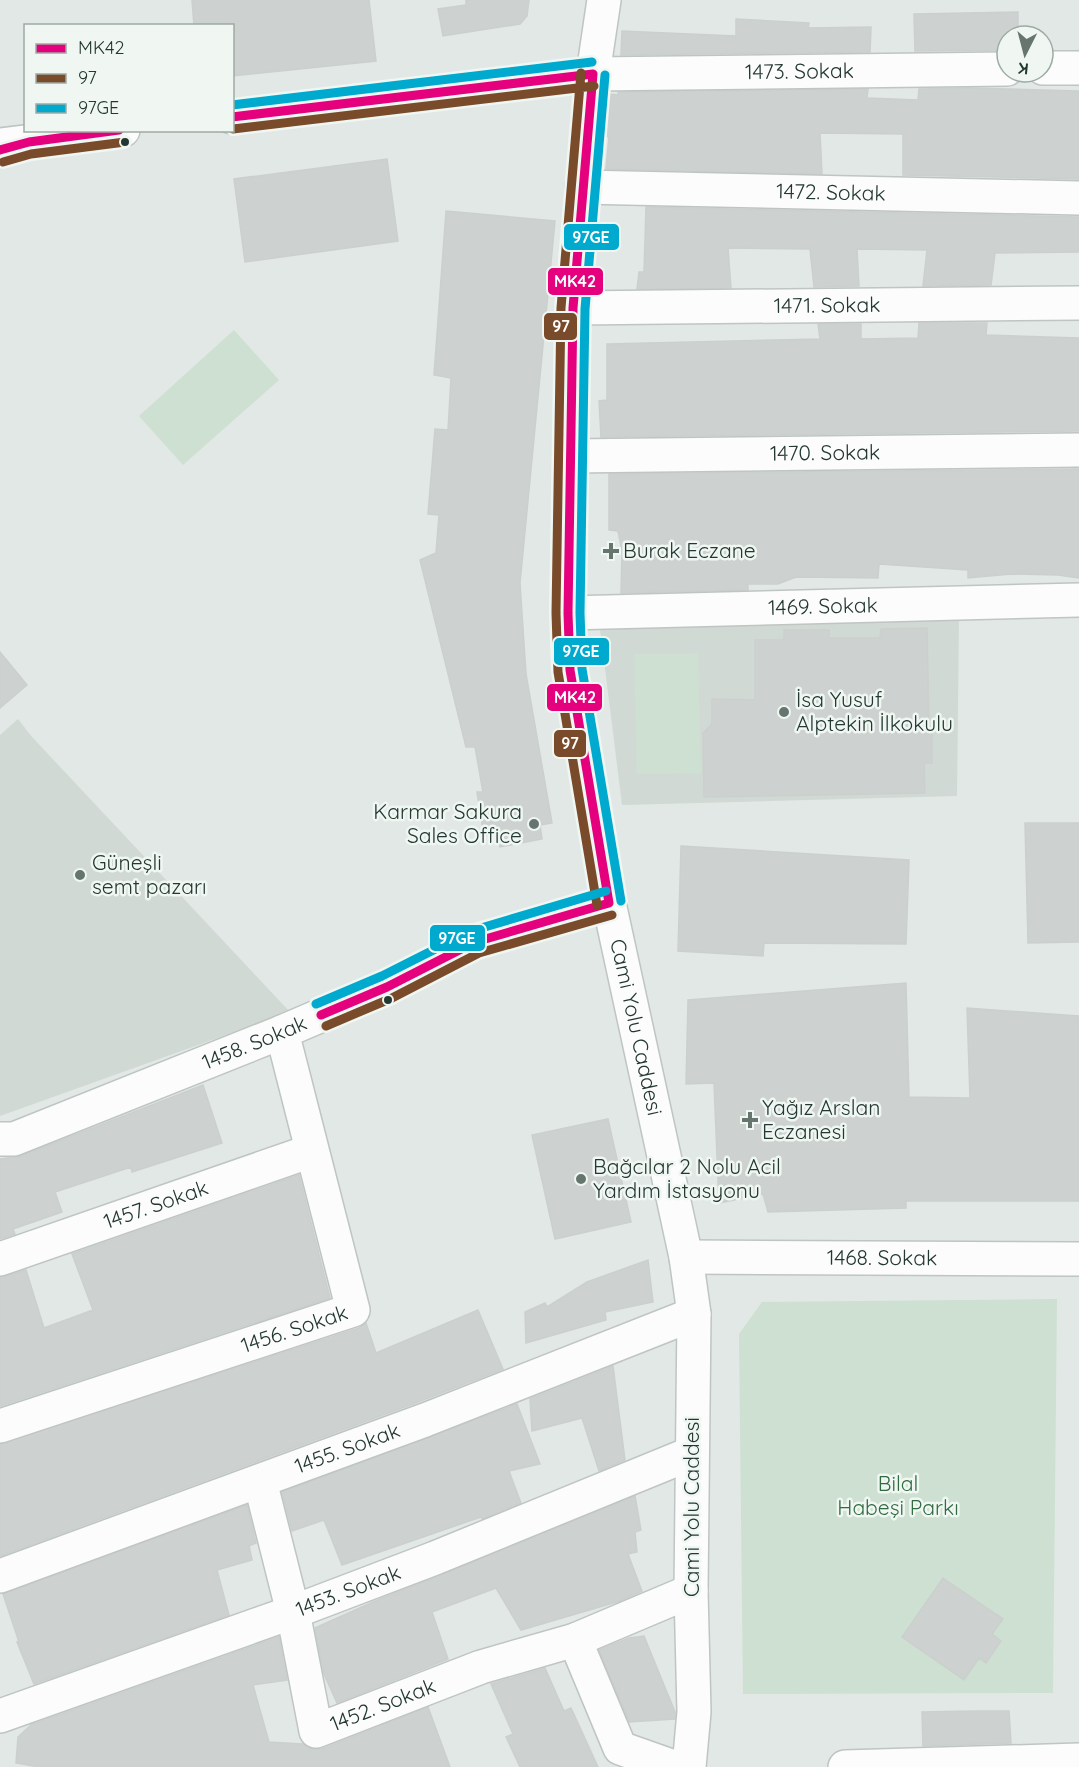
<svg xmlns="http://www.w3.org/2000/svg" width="1079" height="1767" font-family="Quicksand,sans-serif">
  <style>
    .built { fill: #d1d9d4 }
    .green { fill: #cde0d1 }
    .building { fill: #cdd1cf; stroke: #cbd0ce; stroke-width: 1.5 }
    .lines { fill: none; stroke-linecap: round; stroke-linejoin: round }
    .minor-casing { stroke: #bfc5c2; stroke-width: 36 }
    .minor { stroke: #fbfcfb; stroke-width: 33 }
    .bus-1-casing { stroke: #f0f7f3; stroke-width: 14 }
    .bus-2-casing { stroke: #f0f7f3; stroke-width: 14 }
    .bus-3-casing { stroke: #f0f7f3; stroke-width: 14 }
    .bus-1 { stroke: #e5007d; stroke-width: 9 }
    .bus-2 { stroke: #7a4b2a; stroke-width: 9 }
    .bus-3 { stroke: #00a9ce; stroke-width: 9 }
    .bus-dot { fill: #233830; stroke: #f0f7f3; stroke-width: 2 }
    .poi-dot { fill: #66766f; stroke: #f0f7f3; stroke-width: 2 }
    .labels { text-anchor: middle; stroke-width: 5; stroke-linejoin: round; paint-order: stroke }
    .street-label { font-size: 21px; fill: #233830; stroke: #f0f7f3 }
    .poi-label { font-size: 21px; fill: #233830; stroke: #f0f7f3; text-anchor: start }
    .park-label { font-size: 21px; fill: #316b41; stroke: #f0f7f3 }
    .line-badge { stroke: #f0f7f3; stroke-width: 2 }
    .badge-label { font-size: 16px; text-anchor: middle; font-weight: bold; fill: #fff }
  </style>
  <rect width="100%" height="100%" fill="#e2e8e5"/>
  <path class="built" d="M959,615l-2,181 -335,9 -22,-176z
    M18,719l14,18 258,275 -290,104v-381z"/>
  <path class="green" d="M234,330l45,50 -96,85 -44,-49z
    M698,653l3,120 -64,1 -3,-120z
    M1057,1299l-4,394 -310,1 -4,-360 23,-32z"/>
  <path class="building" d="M192,0h177l7,61 -144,15v-50h-38z
    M466,0h63l-2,16 -7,8 -77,12 -5,-27 28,-4z
    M1018,12v24h-11v14l-92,1 -1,-37z
    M736,19l73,4 -1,5 63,-1 -1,25 -249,3 1,-24 114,5z
    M969,88l110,3v88l-176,-4v-41l-83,-1 2,41 -216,-5 3,-32 -3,-1 4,-42 8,1v-3l250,-3 -1,9 51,2 1,-11z
    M387,159l11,82 -153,21 -11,-83z
    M646,207l433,10v35l-84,1 -4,32 -68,1 4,-36 -70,-1 2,37 -45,1 -4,-38 -82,-1 3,40 -94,1 2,-17h5z
    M446,211l109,10 -35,362 6,91 26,149 -12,2 2,14 -42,8 -3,-14 -13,3 -7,-44h6l-8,-45h-9l-46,-187 16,-7 3,-38 -11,-1 7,-85 13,1 3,-52 -17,-3z
    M919,323h68l-1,12 93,3v93l-478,6 -2,-36 8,-1v-56l213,-5 -2,-15h43v15l57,-1z
    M1079,469v109l-21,-3 -47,-1 -43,4v-8l-89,-6 -1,14 -82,-1 -18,7h-30v6l-127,3 1,-42 -4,-20 -9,-1v-56z
    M927,628l2,98h3v37h-8l1,30 -221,4 -1,-64 9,-9v-25l43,1v-60h29v-10h45v8h51l1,-9z
    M0,652l27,33 -27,23z
    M1025,823h54v119l-51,1z
    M681,846l228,14 -3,84 -142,-1 -1,13 -85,-5z
    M906,983l3,114 61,1 -3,-90 112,8v185h-173v7l-138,4 -5,-18 -44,9 -5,-120 -28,1 2,-84z
    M203,1085l19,58 -90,29 -1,-5 -76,25 7,20 -49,17 2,5 -15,5v-80l21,-3z
    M608,1119l23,103 -76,17 -23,-104z
    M299,1175l31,123 -330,108v-129l26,-7 18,58 49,-18 -21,-56z
    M648,1260l5,42 -48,10 1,8 -80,23 -1,-31 20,-9 2,4 40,-25z
    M478,1310l25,59 -85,33 -418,154v-112l359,-116 7,-5 10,30z
    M613,1366l12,94 -26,11 -17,-53 -50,13 -2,-32z
    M517,1404l23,60 -31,7 12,32 -39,16 -1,-2 -139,48 -18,-45 -32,11 -10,-39z
    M635,1496l6,34 -6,2 2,20 -9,2 14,37 -22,10 -99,29 -25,-42 -64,24 16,47 -111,44 -13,-29 -9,-46 58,-26z
    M247,1505l9,38 -7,3 3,14 -35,10 12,45 -195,69 -17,-42h2l-16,-48z
    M943,1578l60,41 -11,15 9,7 -15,22 -7,-5 -15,22 -62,-43z
    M644,1636l31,76v7l-46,3 -30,-72 30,-12z
    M279,1637l8,43 -34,5 16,57 34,2 10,5h9l106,-42 22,60h-411l-23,-4 2,-26 13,-12z
    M545,1668l19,43 7,-3 27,59h-78l-14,-30 7,-3 -22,-50z
    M974,1711h35l2,32 -88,3 -1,-34z"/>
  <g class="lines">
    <g class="minor-casing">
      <g id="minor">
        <path id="s1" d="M604,0l-11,74 -20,234 -5,305 2,57 39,233 77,354 8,57 -3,277 3,121 -5,55"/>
        <path d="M1043,68h36"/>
        <path id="s2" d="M232,117l361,-43 414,-5"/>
        <path d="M0,145l123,-15"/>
        <path id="s3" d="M582,187l497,11"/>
        <path id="s4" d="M573,308l506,-5"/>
        <path id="s5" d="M570,456l509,-6"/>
        <path id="s6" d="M568,613l511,-13"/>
        <path id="s7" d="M0,1139h14l268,-107 105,-45 88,-45 134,-39"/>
        <path id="s8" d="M686,1257l393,2"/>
        <path id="s9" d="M0,1259l311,-108"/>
        <path id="s10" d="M0,1426l353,-116 -71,-278"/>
        <path id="s11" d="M260,1481l33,131 23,119 165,-64 94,-27 116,-49"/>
        <path id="s12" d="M0,1576l425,-156 269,-106"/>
        <path d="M575,1640l45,108 54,19"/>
        <path id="s13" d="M0,1716l293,-104 142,-54 257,-105"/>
        <path d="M845,1767l234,-7"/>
      </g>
    </g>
    <use href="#minor" class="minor"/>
    <g class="bus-1-casing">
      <path id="bus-1" d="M593,74l-20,234 -5,305 2,57 39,233
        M232,117l361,-43
        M0,150l29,-8 90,-12
        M321,1015l66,-28 88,-45 134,-39"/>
    </g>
    <g class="bus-2-casing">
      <path id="bus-2" d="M581,73l-20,235 -5,305 2,59 39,233
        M233,129l361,-43
        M3,162l28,-8 94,-12
        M326,1026l66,-28 87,-45 133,-38"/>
    </g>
    <g class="bus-3-casing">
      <path id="bus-3" d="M605,75l-20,234 -5,304 2,56 39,232
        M232,105l360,-43
        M316,1004l66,-28 89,-45 135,-40"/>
    </g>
    <use href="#bus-1" class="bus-1"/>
    <use href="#bus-2" class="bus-2"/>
    <use href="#bus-3" class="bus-3"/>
  </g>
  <g class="bus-dot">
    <circle cx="125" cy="142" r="5"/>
    <circle cx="388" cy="1000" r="5"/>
  </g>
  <g class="poi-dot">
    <path d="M608 542h6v6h6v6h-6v6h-6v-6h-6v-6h6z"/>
    <circle cx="784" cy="712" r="6"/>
    <circle cx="534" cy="824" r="6"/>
    <circle cx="80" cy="875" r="6"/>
    <path d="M747 1111h6v6h6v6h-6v6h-6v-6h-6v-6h6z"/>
    <circle cx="581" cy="1179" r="6"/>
  </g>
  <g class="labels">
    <g class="street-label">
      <text dy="7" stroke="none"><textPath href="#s2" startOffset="570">1473. Sokak</textPath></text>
      <text dy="7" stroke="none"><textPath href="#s3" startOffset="249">1472. Sokak</textPath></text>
      <text dy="7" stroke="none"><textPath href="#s4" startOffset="254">1471. Sokak</textPath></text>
      <text dy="7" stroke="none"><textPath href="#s5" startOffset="255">1470. Sokak</textPath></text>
      <text dy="7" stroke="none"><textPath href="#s6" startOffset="255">1469. Sokak</textPath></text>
      <text dy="7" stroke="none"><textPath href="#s1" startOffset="1035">Cami Yolu Caddesi</textPath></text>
      <text dy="7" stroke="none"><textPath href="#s7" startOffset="273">1458. Sokak</textPath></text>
      <text dy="7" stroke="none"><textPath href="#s9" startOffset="165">1457. Sokak</textPath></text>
      <text dy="7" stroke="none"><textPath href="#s8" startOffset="196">1468. Sokak</textPath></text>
      <text dy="7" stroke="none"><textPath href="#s10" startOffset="310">1456. Sokak</textPath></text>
      <text dy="7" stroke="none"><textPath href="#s12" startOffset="370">1455. Sokak</textPath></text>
      <text transform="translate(692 1507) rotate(-90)" y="7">Cami Yolu Caddesi</text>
      <text dy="7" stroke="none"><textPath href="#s13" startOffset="370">1453. Sokak</textPath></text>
      <text dy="7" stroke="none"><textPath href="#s11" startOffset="328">1452. Sokak</textPath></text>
    </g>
    <g class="poi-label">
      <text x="623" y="558">Burak Eczane</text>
      <text x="796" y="707">İsa Yusuf<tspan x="796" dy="24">Alptekin İlkokulu</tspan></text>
      <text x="522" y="819" text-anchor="end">Karmar Sakura<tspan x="522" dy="24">Sales Office</tspan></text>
      <text x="92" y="870">Güneşli<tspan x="92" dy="24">semt pazarı</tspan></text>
      <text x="762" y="1115">Yağız Arslan<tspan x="762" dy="24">Eczanesi</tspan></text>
      <text x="593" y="1174">Bağcılar 2 Nolu Acil<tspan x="593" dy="24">Yardım İstasyonu</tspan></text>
    </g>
    <g class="park-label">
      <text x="898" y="1491">Bilal<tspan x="898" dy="24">Habeşi Parkı</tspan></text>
    </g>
  </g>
  <g class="line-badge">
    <rect x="563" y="223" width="57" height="28" rx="6" fill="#00a9ce"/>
    <rect x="547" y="267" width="57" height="29" rx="6" fill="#e5007d"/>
    <rect x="543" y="312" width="35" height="29" rx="6" fill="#7a4b2a"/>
    <rect x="553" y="637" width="57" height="29" rx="6" fill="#00a9ce"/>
    <rect x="546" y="683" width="57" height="29" rx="6" fill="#e5007d"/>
    <rect x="553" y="729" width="34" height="29" rx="6" fill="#7a4b2a"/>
    <rect x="429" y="924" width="57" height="28" rx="6" fill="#00a9ce"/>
  </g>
  <g class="badge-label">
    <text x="591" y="243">97GE</text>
    <text x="575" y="287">MK42</text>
    <text x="561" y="332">97</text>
    <text x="581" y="657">97GE</text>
    <text x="575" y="703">MK42</text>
    <text x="570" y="749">97</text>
    <text x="457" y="944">97GE</text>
  </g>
  <rect x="24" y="24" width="210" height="108" fill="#f0f7f3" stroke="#9eaba5" stroke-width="1.5"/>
  <rect x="36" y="44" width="30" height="9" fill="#e5007d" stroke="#9eaba5" stroke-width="1.5"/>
  <text x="78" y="54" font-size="18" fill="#233830">MK42</text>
  <rect x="36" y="74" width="30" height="9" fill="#7a4b2a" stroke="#9eaba5" stroke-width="1.5"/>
  <text x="78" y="84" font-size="18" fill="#233830">97</text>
  <rect x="36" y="104" width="30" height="9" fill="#00a9ce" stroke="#9eaba5" stroke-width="1.5"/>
  <text x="78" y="114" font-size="18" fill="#233830">97GE</text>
  <g transform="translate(1025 54) rotate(186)"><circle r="28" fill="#f0f7f3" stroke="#9eaba5" stroke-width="1.5"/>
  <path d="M0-4.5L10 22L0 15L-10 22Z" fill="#66766f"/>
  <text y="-9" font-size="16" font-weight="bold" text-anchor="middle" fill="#233830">K</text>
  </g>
</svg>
